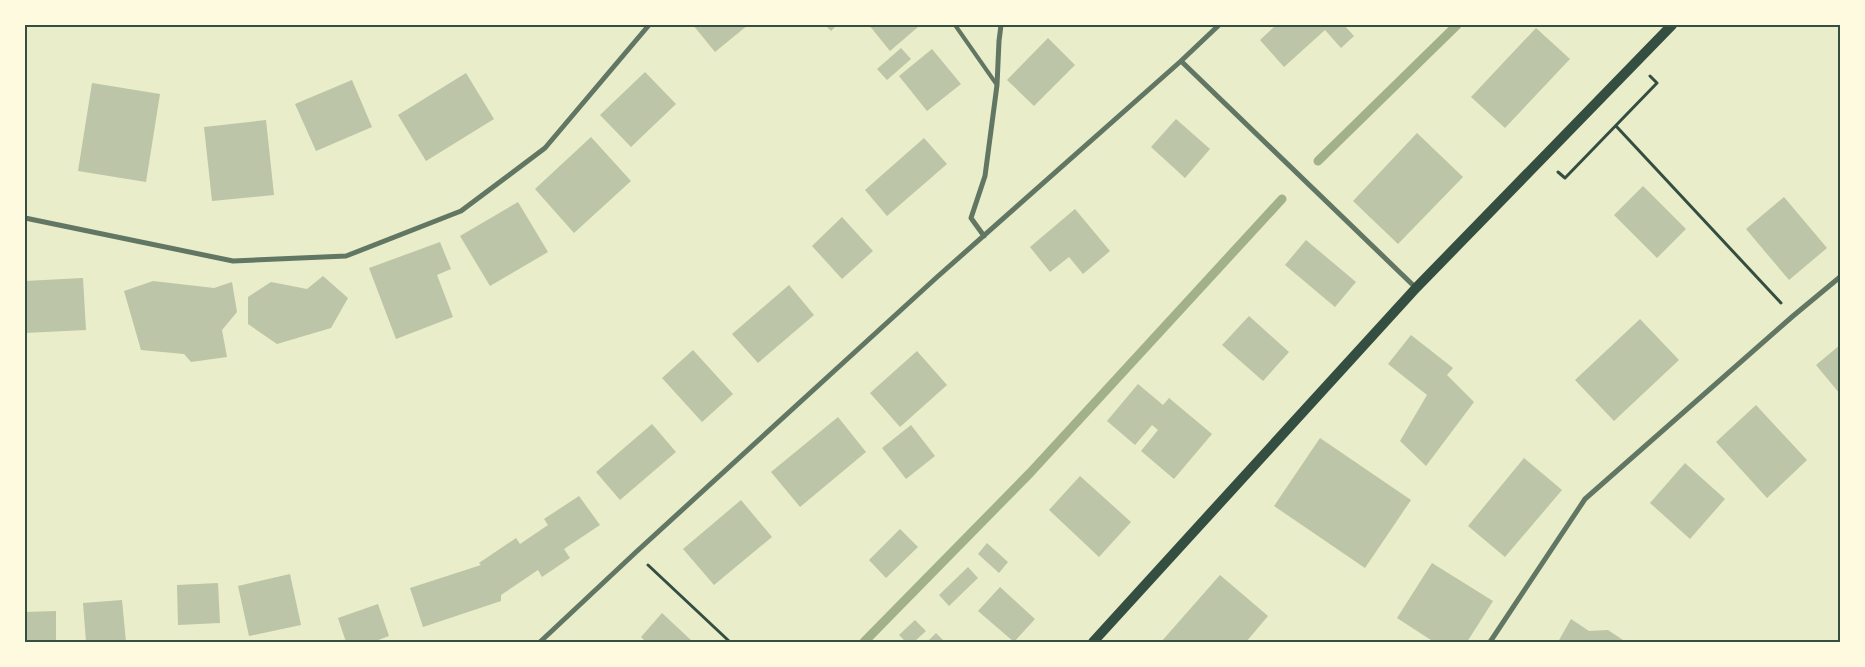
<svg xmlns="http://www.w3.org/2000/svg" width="1865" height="667" font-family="'Roboto Condensed',sans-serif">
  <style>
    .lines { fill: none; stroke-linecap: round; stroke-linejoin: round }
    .stream { stroke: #a3b18a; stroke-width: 9 }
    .building { fill: #bcc5a7 }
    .path { stroke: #344e41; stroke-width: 3 }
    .service { stroke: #617663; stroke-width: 4 }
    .minor { stroke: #617663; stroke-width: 5 }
    .secondary { stroke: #344e41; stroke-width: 10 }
    .neatline { fill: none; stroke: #344e41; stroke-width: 2 }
  </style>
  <rect width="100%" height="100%" fill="#e9edc9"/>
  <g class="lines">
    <path class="stream" d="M1318,161l139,-136
      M864,642l166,-169 252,-274"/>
  </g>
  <path class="building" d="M693,25h55l-33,27z
    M825,25h12l-6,6z
    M869,25h47l2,2 -28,24z
    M1276,25h68l10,11 -13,12 -16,-18 -41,37 -24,-27z
    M1536,28l34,31 -65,69 -34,-31z
    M1048,38l27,27 -41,41 -27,-26z
    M901,48l10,11 -24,21 -10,-11z
    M932,49l29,35 -34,27 -28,-35z
    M645,72l31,32 -45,43 -31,-32z
    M466,73l28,46 -68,42 -28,-46z
    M352,80l20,47 -56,24 -21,-47z
    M92,83l68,11 -14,88 -68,-11z
    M1176,119l34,30 -25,29 -34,-31z
    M266,120l8,75 -62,6 -8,-74z
    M1417,133l46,44 -65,67 -45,-43z
    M591,137l40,44 -57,52 -39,-44z
    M924,138l23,26 -60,52 -22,-26z
    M1643,186l43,43 -29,29 -43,-43z
    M1784,197l43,51 -38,32 -43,-51z
    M518,202l30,50 -58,34 -30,-50z
    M1075,209l35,42 -27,23 -14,-17 -19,15 -20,-25z
    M842,217l31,34 -31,28 -30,-33z
    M1306,240l50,42 -21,25 -50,-42z
    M440,242l11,27 -14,6 16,42 -57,22 -27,-71z
    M323,276l25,22 -17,30 -54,16 -29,-20v-27l23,-15 36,7z
    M83,278l3,52 -61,3v-52z
    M153,281l61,7 18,-6 5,30 -15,18 5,27 -36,5 -7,-8 -43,-4 -17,-59z
    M789,285l25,30 -56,48 -26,-29z
    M1249,316l40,36 -26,29 -41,-36z
    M1640,319l39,41 -65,61 -39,-41z
    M1411,335l42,33 -6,7 27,27 -48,64 -26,-25 27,-46 -39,-31z
    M1840,345v49l-24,-29z
    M693,350l40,44 -31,28 -40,-44z
    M917,351l30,34 -47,42 -30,-34z
    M1138,384l25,21 6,-7 43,36 -38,45 -33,-28 17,-21 -6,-5 -17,20 -28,-24z
    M1756,405l51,55 -40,38 -51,-56z
    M838,417l28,35 -66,55 -29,-35z
    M652,424l24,28 -56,48 -24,-28z
    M911,425l24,31 -29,23 -24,-31z
    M1320,438l91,62 -46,68 -91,-62z
    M1524,458l38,32 -57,67 -37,-31z
    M1685,463l40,36 -35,40 -40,-36z
    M1080,476l51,46 -32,35 -50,-47z
    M579,496l21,29 -36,24 6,9 -28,19 -4,-7 -37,25v6l-78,26 -13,-39 71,-23 -2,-2 37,-25 4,6 28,-19 -4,-6z
    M741,500l31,37 -58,48 -31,-36z
    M900,529l18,18 -32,31 -17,-18z
    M987,543l21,19 -9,11 -21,-19z
    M1432,563l61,38 -26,41h-33l-37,-24z
    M968,567l10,11 -29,28 -10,-11z
    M290,574l11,51 -52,11 -11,-50z
    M1220,575l48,41 -22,26h-85z
    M218,583l2,40 -42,2 -1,-40z
    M1000,587l35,32 -21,23 -36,-31z
    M122,600l4,42h-40l-3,-39z
    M378,604l11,32 -16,6h-27l-8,-24z
    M56,611v31h-31v-30z
    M662,613l31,29h-47l-5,-5z
    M1571,619l18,12 19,-1 18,12h-68z
    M915,620l11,11 -12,11h-8l-7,-7z
    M936,633l9,9h-18z"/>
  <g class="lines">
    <path class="path" d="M1616,126l165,177
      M1558,172l7,6 92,-95 -7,-7
      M648,565l82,77"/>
    <path class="service" d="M955,25l42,60"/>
    <path class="minor" d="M1181,61l235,227
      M25,218l208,43 113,-5 115,-45 84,-63 104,-123
      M984,236l-13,-18 14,-42 12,-91 2,-44 2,-16
      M540,642l95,-89 301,-275 245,-217 38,-36
      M1490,642l95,-143 208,-183 47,-39"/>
    <path class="secondary" d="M1093,642l323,-354 256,-263"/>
  </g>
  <rect width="1865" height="667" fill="none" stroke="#fefae0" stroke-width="52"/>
  <rect x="26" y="26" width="1813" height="615" class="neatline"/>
</svg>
